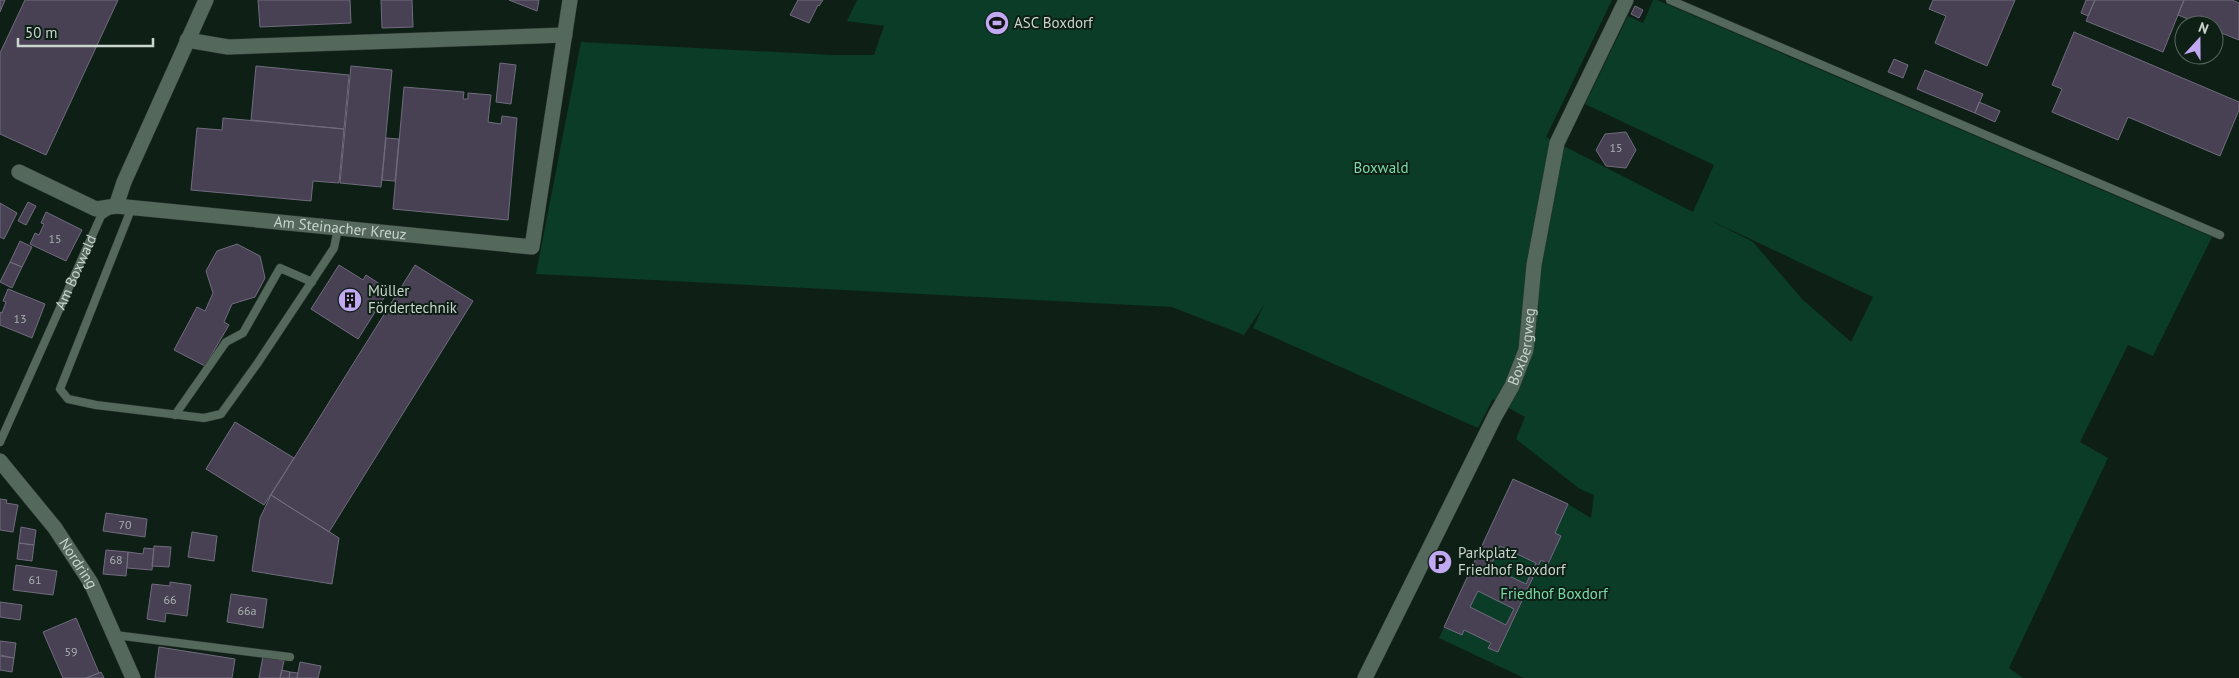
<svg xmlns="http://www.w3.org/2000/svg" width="2239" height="678" font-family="'PT Sans',sans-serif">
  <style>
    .green { fill: #0a3c27; fill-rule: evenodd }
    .building { fill: #474153; stroke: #716b7e; fill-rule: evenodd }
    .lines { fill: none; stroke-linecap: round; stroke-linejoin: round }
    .service-casing { stroke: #2c3630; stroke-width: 9 }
    .minor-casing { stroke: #2c3630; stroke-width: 16 }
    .service { stroke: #54685c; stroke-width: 8 }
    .minor { stroke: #54685c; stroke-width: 15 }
    .labels { text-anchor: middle; stroke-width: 4; stroke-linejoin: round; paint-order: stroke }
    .number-label { font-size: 12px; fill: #a8b0af }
    .poi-label { font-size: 15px; fill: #c9d5ce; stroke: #0e2016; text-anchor: start }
    .park-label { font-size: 15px; fill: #7bdaa9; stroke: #0e2016 }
    .street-label { font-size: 15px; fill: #c9d5ce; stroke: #0e2016 }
  </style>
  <rect width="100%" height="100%" fill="#0e2016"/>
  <path class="green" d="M857,0h755l-66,137 147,75 21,-47 -129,-61 43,-88 15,7 10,-23h4l555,237 -59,119 -25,-11 -48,97 28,16 -99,210 14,10h-499l-85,-40 74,-159 55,25 23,14 3,-23 -14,-6 -64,-50 9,-22 -32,-18 -15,29 -225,-100 11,-23 -20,30 -72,-28 -636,-33 45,-232 251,13h42l10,-29 -37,-5zM1710,220l163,77 -22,45 -49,-43 -49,-57z"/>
  <path class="building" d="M0,0h5l-5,12z
    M25,0h93l-72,155 -46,-21v-81z
    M258,0h92l1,23 -91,4z
    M381,0h31l1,27 -31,1z
    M509,0h30l-2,11z
    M798,0h25l-4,6 -1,-1 -9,18 -19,-8z
    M1933,0h82l-28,66 -52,-23 11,-27 -17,-7z
    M2086,0h9l-7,16 -7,-3z
    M2095,0h89l-21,52 -77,-31z
    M2184,0h48l7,3v37l-25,-10v-5h-11l-25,-10z
    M1635,6l8,4 -4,8 -8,-4z
    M2074,32l165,70v8l-19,46 -92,-39 -10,23 -66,-28 10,-23 -10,-4z
    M1894,59l14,6 -5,13 -15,-6z
    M500,63l16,2 -5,39 -15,-2z
    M256,66l93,9 -5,54 -93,-9z
    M351,66l41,4 -11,117 -41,-4z
    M1925,70l58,24 -8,19 -58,-24z
    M404,87l60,5 -1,7h5v-6l23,2 -3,27 13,2 1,-8 15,2 -9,102 -115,-11z
    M1979,102l21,9 -5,11 -20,-9z
    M223,118l121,11 -5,54 -26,-2 -2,20 -120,-11 6,-62 25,2z
    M1626,132l10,18 -10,18 -20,-2 -10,-16 9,-16z
    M386,138l13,1 -4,42 -13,-1z
    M28,202l8,4 -10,19 -8,-4z
    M0,203l17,10 -13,26 -4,-2z
    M46,212l36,18 -16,31 -36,-17 5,-11 4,2 5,-11 -3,-1z
    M20,241l12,6 -10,20 -12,-5z
    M237,244l23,12 5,22 -10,19 -23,7 -8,18 5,3 -24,41 -31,-16 23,-43 8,4 8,-18 -7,-22 11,-20z
    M10,262l12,5 -10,21 -12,-6z
    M339,265l24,15 3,-5 23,15 -31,49 -47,-30z
    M415,265l58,36 -144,231 -58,-37z
    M8,289l37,15 -13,34 -32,-13v-13l2,1 4,-11 -3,-1z
    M235,422l59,36 -30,47 -58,-36z
    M1513,479l55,25 -13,29 6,3 -13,28 -7,-4 -43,92 -10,-4 3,-5 -27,-13 -2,5 -18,-8zM1500,546l36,17 -10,21 -36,-17zM1478,591l36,18 -8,16 -36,-18z
    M271,495l68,43 -7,46 -80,-13 8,-53z
    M0,499l7,1 -1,3 12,2 -5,27 -13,-2z
    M106,513l41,6 -2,18 -42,-6z
    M21,527l15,3 -2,15 -15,-2z
    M192,532l25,4 -3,25 -26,-4z
    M19,543l15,2 -2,16 -15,-2z
    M154,546l17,1 -2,20 -17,-1z
    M144,548l10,1 -2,21 -25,-2 1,-16 15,2z
    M106,550l22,2 -2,24 -23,-2z
    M16,565l41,6 -4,24 -40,-5z
    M170,582l21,3 -4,31 -21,-3 -1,9 -18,-3 5,-35 18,2z
    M231,594l36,5 -4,29 -36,-6z
    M0,602l22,3 -2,15 -20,-3z
    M76,618l23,55 -13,5h-23l-20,-46z
    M0,641l16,2 -2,15 -14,-3z
    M159,647l76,12 -3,19h-77z
    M0,656l14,2 -2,14 -12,-2z
    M263,656l21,5 -4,17h-21z
    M300,662l21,4 -3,12h-21z
    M282,670l8,2 -1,6h-9z
    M101,672l3,6h-18l13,-5z
    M290,672l8,1 -1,5h-8z"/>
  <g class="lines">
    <g class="service-casing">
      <g id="service">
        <path d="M1670,0l550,235"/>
        <path d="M132,207l-72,182 8,10 28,6 108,13 17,-4 36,-50 77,-116 4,-20"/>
        <path d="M175,415l51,-73 17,-9 37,-65 32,14"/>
        <path id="s1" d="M0,442l101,-226 9,-6"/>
        <path d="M115,635l175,22"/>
      </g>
    </g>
    <g class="minor-casing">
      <g id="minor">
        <path d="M187,40l41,7 337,-12"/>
        <path id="s2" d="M19,172l77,37 20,-3 416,41 38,-247"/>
        <path d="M116,206l8,-24 82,-182"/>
        <path id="s3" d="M0,461l55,67 36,55 42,95"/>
        <path id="s4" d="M1365,678l130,-262 17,-30 14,-36 8,-85 23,-122 69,-143"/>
      </g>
    </g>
    <use href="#service" class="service"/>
    <use href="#minor" class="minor"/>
  </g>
  <defs>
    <g id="stadium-disc" transform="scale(1.25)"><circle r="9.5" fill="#c1a8f3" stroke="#0e2016"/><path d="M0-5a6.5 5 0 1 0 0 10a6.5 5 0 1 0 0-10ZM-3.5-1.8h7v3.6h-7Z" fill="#111"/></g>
    <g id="building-disc" transform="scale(1.25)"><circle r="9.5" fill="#c1a8f3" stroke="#0e2016"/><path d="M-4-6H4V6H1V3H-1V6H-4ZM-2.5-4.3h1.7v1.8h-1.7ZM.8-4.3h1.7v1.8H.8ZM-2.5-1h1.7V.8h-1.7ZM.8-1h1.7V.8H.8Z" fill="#111"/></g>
    <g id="parking-disc" transform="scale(1.25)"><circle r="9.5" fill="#c1a8f3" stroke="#0e2016"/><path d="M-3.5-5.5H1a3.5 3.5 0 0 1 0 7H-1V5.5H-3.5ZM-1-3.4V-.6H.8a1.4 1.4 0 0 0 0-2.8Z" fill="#111"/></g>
  </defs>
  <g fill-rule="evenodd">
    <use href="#stadium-disc" x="997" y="23"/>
    <use href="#building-disc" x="350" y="300"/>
    <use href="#parking-disc" x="1440" y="562"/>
  </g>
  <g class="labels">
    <g class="number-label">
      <text x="1616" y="152">15</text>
      <text x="55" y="243">15</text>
      <text x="20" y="323">13</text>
      <text x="125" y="529">70</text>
      <text x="116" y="564">68</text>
      <text x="35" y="584">61</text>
      <text x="170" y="604">66</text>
      <text x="247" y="615">66a</text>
      <text x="71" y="656">59</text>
    </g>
    <g class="poi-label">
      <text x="1014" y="28">ASC Boxdorf</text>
      <text x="368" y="296">Müller<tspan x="368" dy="17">Fördertechnik</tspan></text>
      <text x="1458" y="558">Parkplatz<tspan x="1458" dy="17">Friedhof Boxdorf</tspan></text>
    </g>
    <g class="park-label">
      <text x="1381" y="173">Boxwald</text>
      <text x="1554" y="599">Friedhof Boxdorf</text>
    </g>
    <g class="street-label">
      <text dy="5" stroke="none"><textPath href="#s2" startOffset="331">Am Steinacher Kreuz</textPath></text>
      <text dy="5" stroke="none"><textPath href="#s1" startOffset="186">Am Boxwald</textPath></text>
      <text dy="5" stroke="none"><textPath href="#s4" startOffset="368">Boxbergweg</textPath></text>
      <text dy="5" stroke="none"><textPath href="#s3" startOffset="129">Nordring</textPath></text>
    </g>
  </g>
  <g transform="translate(2199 40) rotate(21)"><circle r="24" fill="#0e2016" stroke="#596860"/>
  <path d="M0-4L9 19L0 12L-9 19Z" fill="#c1a8f3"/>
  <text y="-8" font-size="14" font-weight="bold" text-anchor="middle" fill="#c9d5ce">N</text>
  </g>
  <path d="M18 38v8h135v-8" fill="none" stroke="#c9d5ce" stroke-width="2.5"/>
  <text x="25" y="38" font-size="15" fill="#c9d5ce" stroke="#0e2016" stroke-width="4" paint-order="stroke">50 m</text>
</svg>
